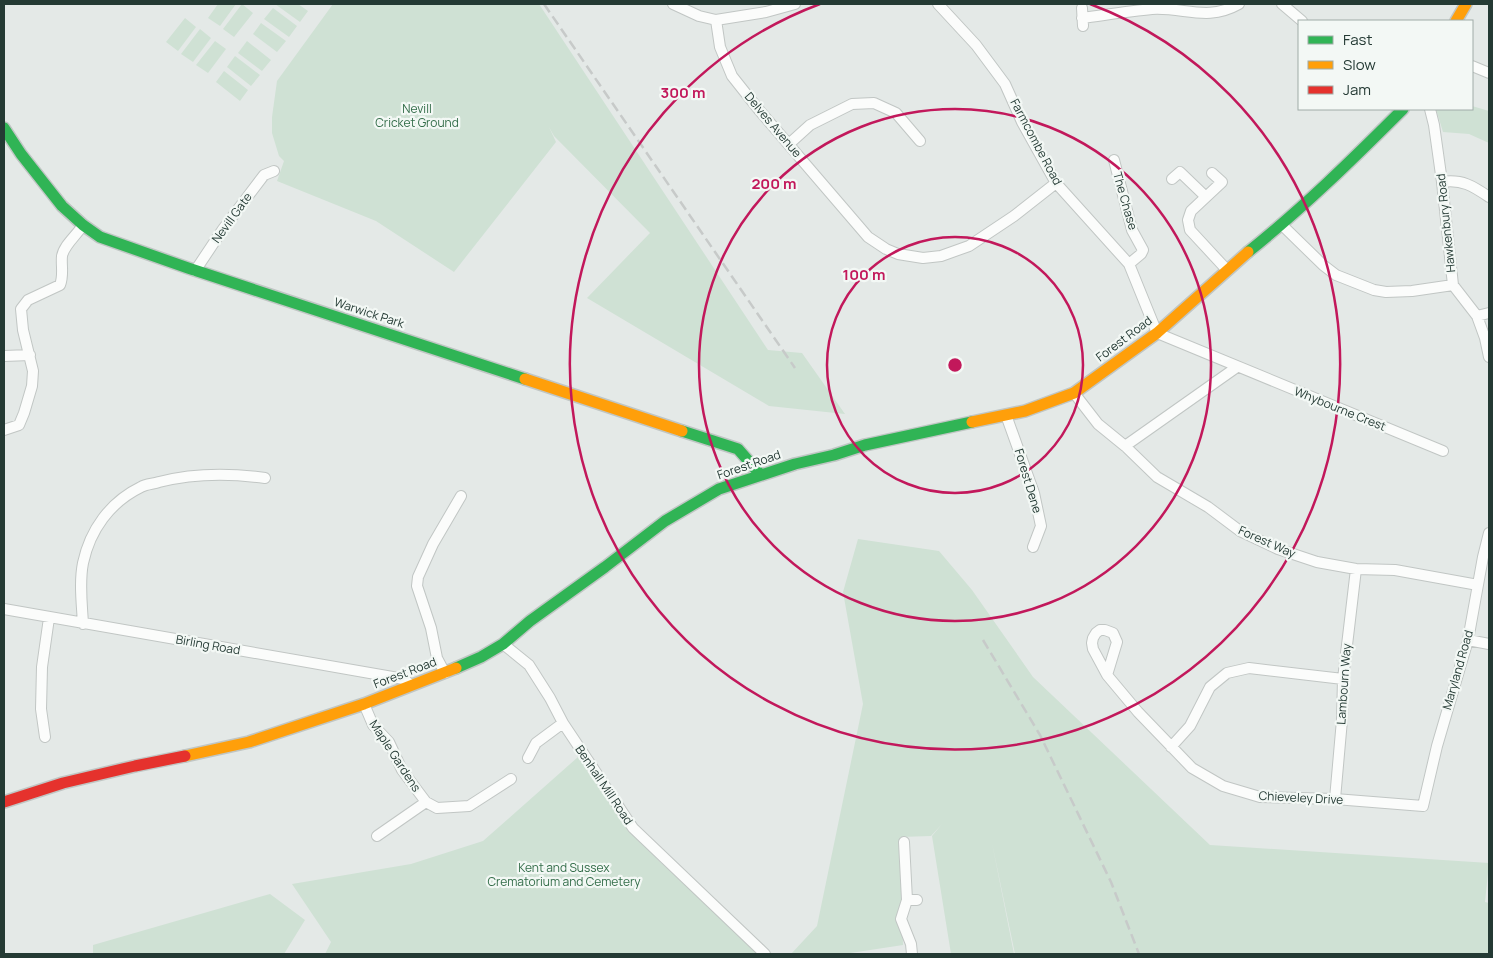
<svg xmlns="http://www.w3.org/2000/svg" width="1493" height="958" font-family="Manrope,sans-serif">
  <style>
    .green { fill: #cfe1d4 }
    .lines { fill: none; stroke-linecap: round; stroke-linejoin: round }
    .street-casing { stroke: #c1c6c4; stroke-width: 12 }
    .fast-casing { stroke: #c0c6c4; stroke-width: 14 }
    .slow-casing { stroke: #c0c6c4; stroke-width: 14 }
    .jam-casing { stroke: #c0c6c4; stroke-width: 14 }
    .street { stroke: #fbfcfb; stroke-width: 10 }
    .fast { stroke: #30b455; stroke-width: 11 }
    .slow { stroke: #ff9f0a; stroke-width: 11 }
    .jam { stroke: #e5322d; stroke-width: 11 }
    .rail { stroke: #c7cac9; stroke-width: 2.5; stroke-dasharray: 10 5; stroke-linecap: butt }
    .ring { fill: none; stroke: #c2185b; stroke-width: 2.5 }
    .labels { text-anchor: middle; stroke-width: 4.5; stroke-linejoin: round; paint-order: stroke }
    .park-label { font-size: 12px; fill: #336d49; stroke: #f3f8f5 }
    .street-label { font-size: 12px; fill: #243a34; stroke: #f3f8f5 }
    .centre { fill: #c2185b; stroke: #f3f8f5; stroke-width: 2.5 }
    .ring-label { font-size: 15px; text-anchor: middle; font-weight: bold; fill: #c2185b; stroke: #f3f8f5; stroke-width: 4.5; stroke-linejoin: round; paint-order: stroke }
  </style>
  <rect width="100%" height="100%" fill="#e4e9e7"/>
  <path class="green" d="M218,4h18l-16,22 -12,-8z
    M242,4l11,9 -19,24 -11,-8z
    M275,4h23l10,7 -8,11z
    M333,4h206l229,346 34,3 43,61 -76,-8 -182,-108 63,-65 -96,-97 -5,-9 7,15 -102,130 -78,-51 -99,-40 7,-20 -5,-5 -7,-23v-16l5,-36z
    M273,8l24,18 -8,11 -25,-18z
    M185,18l11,9 -18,24 -12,-9z
    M261,23l25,18 -9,11 -24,-18z
    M200,29l11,9 -18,24 -12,-8z
    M215,41l11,8 -18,24 -12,-8z
    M247,41l24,19 -9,11 -24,-18z
    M235,56l25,19 -9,11 -24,-19z
    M224,71l24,19 -8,11 -24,-19z
    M1472,106l17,5v32l-20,-9 -26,-2 -7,-23h36z
    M858,539l81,12 33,39 61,87 177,168 279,18 -4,39 4,1v51h-474l-23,-111 22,111h-63l-19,-118 10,-12 -11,12 -31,1 3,108 -59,9h-53l26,-28 46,-222 -20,-112z
    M578,757l47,67 32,35 102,95h-434l6,-12 -39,-58 119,-20 72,-23z
    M270,894l35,26 -21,34h-191v-9z"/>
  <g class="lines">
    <g class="street-casing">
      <path id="street" d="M673,4l26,12 17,4 50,-8 29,-8
        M938,4l38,41 29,39 17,38 34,61 73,81 28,69 286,118
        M1282,4l20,17
        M1082,8l1,18
        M1082,18c23,-3 47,-7 70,-9 33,-2 55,13 87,-5
        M716,20l4,27 12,29 27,34 109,127 18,12 12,5 25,4 18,-2 28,-10 45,-30 42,-33
        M1472,66l17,7
        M1430,109l4,16 8,57 11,103 24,31 8,22 4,19
        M789,144l21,-19 42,-21 22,-1 22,10 24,28
        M1114,160l18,70 11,20 -2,4 -12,10
        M1212,173l10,9 -31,29 -3,9 2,10 37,40
        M1172,179l8,-7 26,25
        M1442,182c20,-3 31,4 47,15
        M1282,225l41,40 13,10 38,15 12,2 26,-1 41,-6
        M195,271l28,-42 25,-33 16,-21 10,-4
        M1477,316l12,-3
        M4,356l26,-1
        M1074,393l24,31 27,22 32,31 51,30 32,24 38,18 39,13 39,7 39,1 83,15
        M1006,415l28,78 7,33 -8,21
        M4,430l15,-5 5,-12 8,-27 1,-15 -10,-41 -2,-21 7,-9 32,-15c4,-10 1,-19 2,-29 2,-11 15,-21 21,-31
        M1125,446l112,-79
        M4,609l400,70 7,6
        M83,624c-1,-20 -4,-41 0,-61 7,-33 27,-61 58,-76 5,-3 12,-3 18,-5 35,-9 70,-9 106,-4
        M1468,640l21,4
        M503,644l26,21 21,33 13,25 70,105 132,126
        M445,673l-8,-15 -6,-30 -14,-42 1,-9 15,-33 28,-48
        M1107,675l10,-33 -4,-9 -8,-3h-5l-4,3 -3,5 -1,5 1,6 14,26 31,37 54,56 31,18 37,11 75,2 88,7 14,-60 31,-106 15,-83 6,-24
        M364,704l9,21 16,17 13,28 24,32 11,6 32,-2 42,-27
        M45,737l-4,-28 1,-42 7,-49
        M1171,747l19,-21 20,-39 17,-14 22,-5 94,11
        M528,758l8,-15 27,-20
        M1335,799l7,-79 1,-41 13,-110
        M377,836l49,-34
        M904,842l3,58 -6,19 10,25 1,10
        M907,900h10"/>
    </g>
    <g class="fast-casing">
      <path id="fast" d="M4,128l17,26 41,52 21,19 17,12 88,31 337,111
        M1248,252c55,-44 105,-93 155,-143
        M682,431l56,18 22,25
        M456,668l25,-11 22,-13 27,-23 75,-54 60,-46 54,-32 76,-25 39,-9 31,-10 107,-23"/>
    </g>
    <g class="slow-casing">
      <path id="slow" d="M1456,21l10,-17
        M525,379l157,52
        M972,422l53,-11 49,-18 83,-60 91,-81
        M185,756l64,-14 115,-38 92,-36"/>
    </g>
    <g class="jam-casing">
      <path id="jam" d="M4,802l59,-19 72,-17 50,-10"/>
    </g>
    <use href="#street" class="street"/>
    <use href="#fast" class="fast"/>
    <use href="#slow" class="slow"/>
    <use href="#jam" class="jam"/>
    <path class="rail" d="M544,4l251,364
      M983,640l57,95 71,147 28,72"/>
  </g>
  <g class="ring">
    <circle cx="955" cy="365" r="128"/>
    <circle cx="955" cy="365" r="256"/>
    <path d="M1090 4A385 385 0 1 1 820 4"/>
  </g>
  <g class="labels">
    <g class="park-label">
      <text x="417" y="113">Nevill<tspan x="417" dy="14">Cricket Ground</tspan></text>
      <text x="564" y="872">Kent and Sussex<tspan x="564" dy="14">Crematorium and Cemetery</tspan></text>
    </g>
    <g class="street-label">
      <text transform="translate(773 125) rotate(50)" y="4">Delves Avenue</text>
      <text transform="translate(1036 142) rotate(62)" y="4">Farmcombe Road</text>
      <text transform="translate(1125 201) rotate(74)" y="4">The Chase</text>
      <text transform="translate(232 218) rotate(-54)" y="4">Nevill Gate</text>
      <text transform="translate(1446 223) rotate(-96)" y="4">Hawkenbury Road</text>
      <text transform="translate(369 313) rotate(18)" y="4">Warwick Park</text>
      <text transform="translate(1124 339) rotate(-37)" y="4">Forest Road</text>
      <text transform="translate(1340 409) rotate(22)" y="4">Whybourne Crest</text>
      <text transform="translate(749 465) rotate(-19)" y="4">Forest Road</text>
      <text transform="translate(1028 481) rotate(73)" y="4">Forest Dene</text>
      <text transform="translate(1267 542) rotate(24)" y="4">Forest Way</text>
      <text transform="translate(208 645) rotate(10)" y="4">Birling Road</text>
      <text transform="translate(1458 670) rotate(-74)" y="4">Maryland Road</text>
      <text transform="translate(405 673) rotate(-21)" y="4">Forest Road</text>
      <text transform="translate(1344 684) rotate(-86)" y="4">Lambourn Way</text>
      <text transform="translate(395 756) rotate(57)" y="4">Maple Gardens</text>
      <text transform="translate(604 785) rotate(56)" y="4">Benhall Mill Road</text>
      <text transform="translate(1301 798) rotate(3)" y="4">Chieveley Drive</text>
    </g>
  </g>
  <circle cx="955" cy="365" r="8" class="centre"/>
  <g class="ring-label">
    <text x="683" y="98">300 m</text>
    <text x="774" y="189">200 m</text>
    <text x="864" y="280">100 m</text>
  </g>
  <rect width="1493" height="958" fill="none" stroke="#243a34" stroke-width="10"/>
  <rect x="1298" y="20" width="175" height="90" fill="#f3f8f5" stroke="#a0aca8"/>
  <rect x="1308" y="36" width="25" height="8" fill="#30b455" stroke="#a0aca8"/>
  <text x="1343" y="45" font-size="15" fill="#243a34">Fast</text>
  <rect x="1308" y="61" width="25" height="8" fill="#ff9f0a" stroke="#a0aca8"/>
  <text x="1343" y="70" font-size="15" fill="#243a34">Slow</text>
  <rect x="1308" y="86" width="25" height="8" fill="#e5322d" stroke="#a0aca8"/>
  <text x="1343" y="95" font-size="15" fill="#243a34">Jam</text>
</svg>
